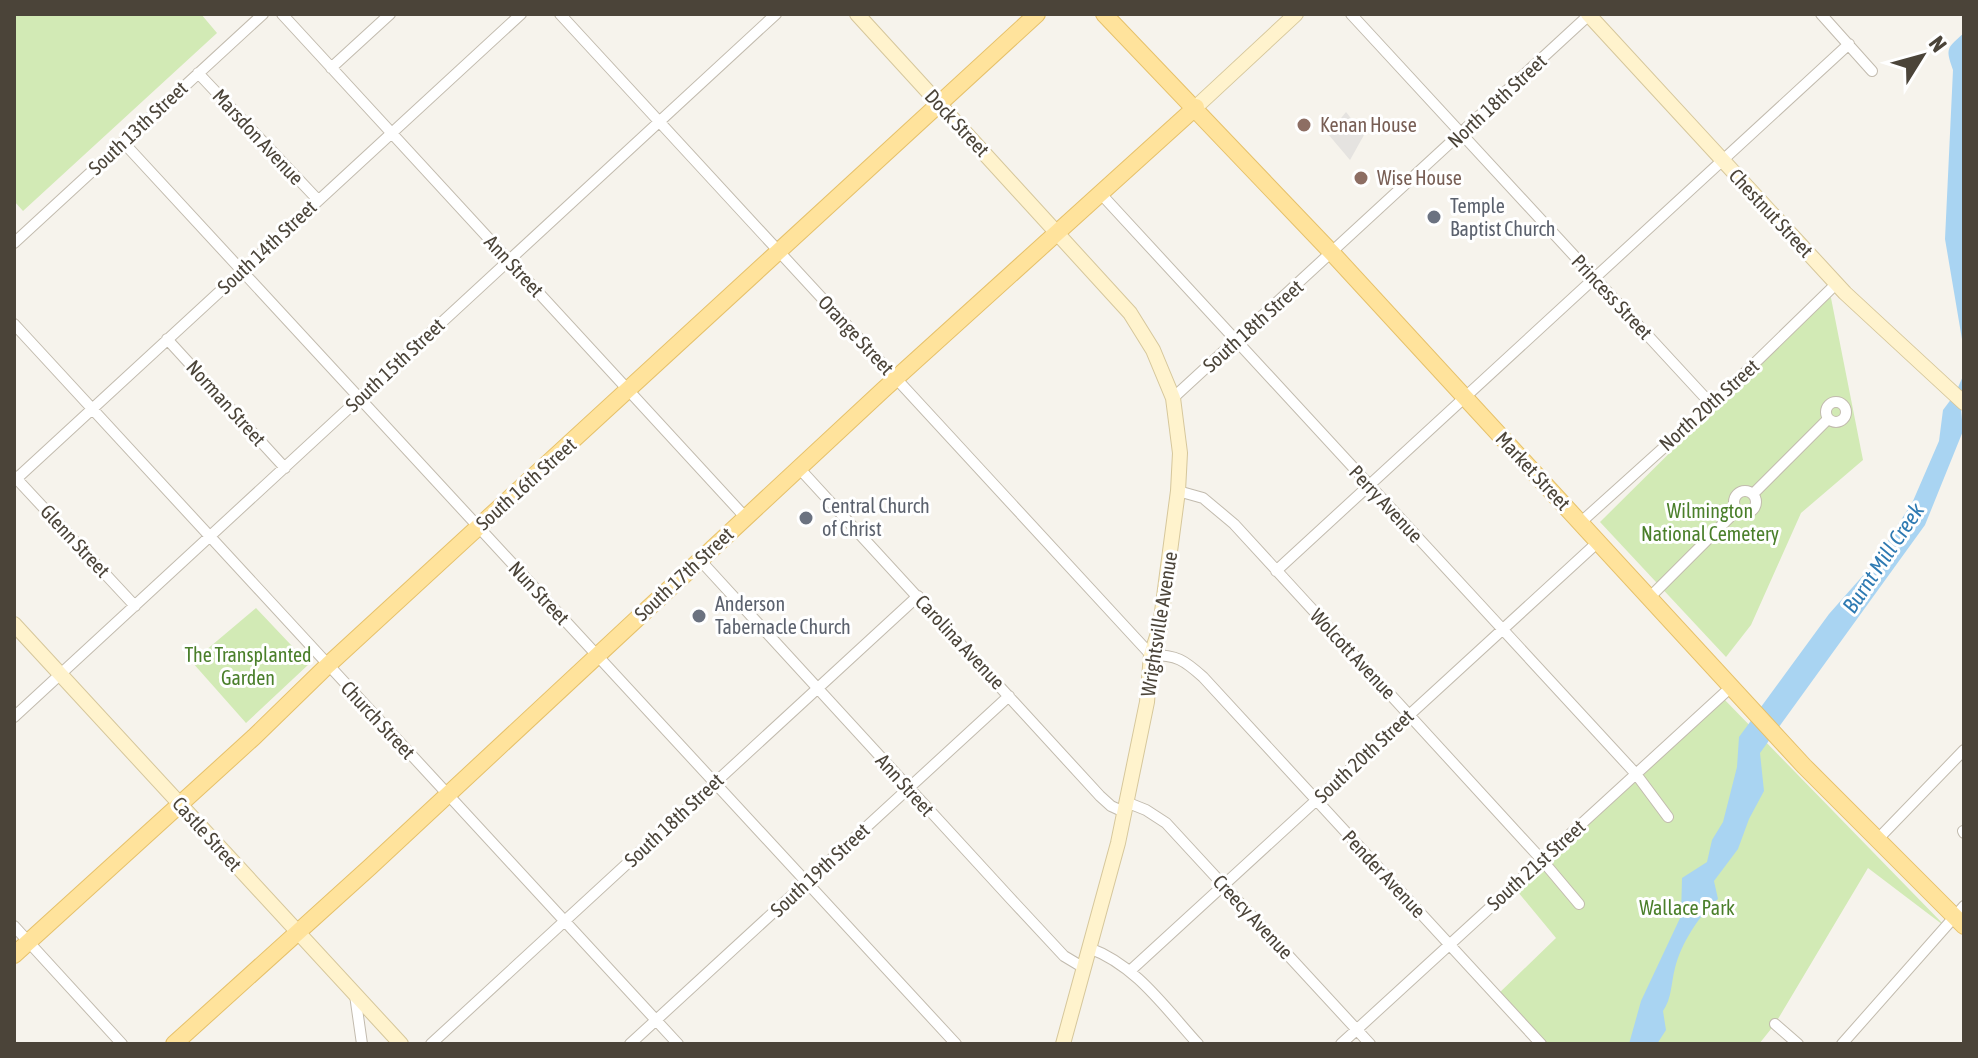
<svg xmlns="http://www.w3.org/2000/svg" width="1978" height="1058" font-family="'Asap Condensed',sans-serif">
  <style>
    .green { fill: #d2eab5 }
    .parking { fill: #e5e3e0 }
    .water { fill: #a9d4f2 }
    .lines { fill: none; stroke-linecap: round; stroke-linejoin: round }
    .street-casing { stroke: #c2bbae; stroke-width: 12 }
    .secondary-casing { stroke: #d6c79b; stroke-width: 16 }
    .primary-casing { stroke: #e6c16a; stroke-width: 18 }
    .street { stroke: #fff; stroke-width: 10 }
    .secondary { stroke: #fff3cd; stroke-width: 14 }
    .primary { stroke: #ffe39c; stroke-width: 16 }
    .education-dot { fill: #8d6e63; stroke: #fff; stroke-width: 3 }
    .worship-dot { fill: #6b7280; stroke: #fff; stroke-width: 3 }
    .labels { text-anchor: middle; stroke-width: 6; stroke-linejoin: round; paint-order: stroke }
    .street-label { font-size: 20px; fill: #4b4439; stroke: #fff }
    .education-label { font-size: 20px; fill: #785e54; stroke: #fff; text-anchor: start }
    .worship-label { font-size: 20px; fill: #5b616d; stroke: #fff; text-anchor: start }
    .park-label { font-size: 20px; fill: #4a7f2a; stroke: #fff }
    .water-label { font-size: 22px; font-style: italic; fill: #2e7ab2; stroke: #fff }
  </style>
  <rect width="100%" height="100%" fill="#f6f3ec"/>
  <path class="green" d="M14,14h187l16,19 -194,178 -9,-10z
    M1828,296l3,2 32,162 -62,53 -50,112 -25,32 -126,-135z
    M256,608l53,56 -63,59 -54,-61z
    M1721,696l226,232 -79,-60 -93,156 -16,20h-218l-45,-48 60,-58 -43,-52z"/>
  <path class="parking" d="M1346,112l18,23 -14,25 -22,-26z"/>
  <path class="water" d="M1964,33v318l-19,-112 8,-169c-8,-22 -6,-22 11,-37z
    M1964,374v30l-3,5 2,22 -38,94 -165,228 4,38 -15,28 -11,30 -24,32 4,18c-19,16 -37,45 -43,69 -4,15 -3,30 -12,43l3,19 -9,14h-28l12,-43 40,-85 1,-38 25,-16 5,-22 11,-18 14,-55 2,-30 90,-123 45,-51 39,-62 26,-60 4,-31 12,-16z"/>
  <g class="lines">
    <g class="street-casing">
      <path id="street" d="M282,14l464,504
        M560,14l591,641c26,0 33,5 52,22l338,367
        M1351,14l360,390
        M1821,14l51,57
        M331,68l59,-54
        M198,73l120,127
        M123,142l833,902
        M1101,194l535,580 32,43
        M14,243l249,-229
        M14,324l664,720
        M167,339l118,129
        M1173,398l417,-384
        M1826 412a10 10 0 1 1 20 0a10 10 0 1 1-20 0Z
        M799,468l301,328 11,10 13,6
        M14,476l121,130
        M14,481l507,-467
        M1734 502a11 11 0 1 1 22 0a11 11 0 1 1-22 0Z
        M1178,491l25,7 31,26 308,336 37,44
        M1753,494l75,-75
        M1580,523l141,-127 115,-112
        M700,560l310,338 54,58 20,12
        M1276,571l573,-527
        M1649,598l88,-88
        M14,717l762,-703
        M1126,802l20,8 20,13 204,221
        M1963,831l1,2
        M1876,841l88,-91
        M14,926l108,118
        M1089,948c47,17 76,60 109,96
        M1131,970l467,-428
        M355,995l7,49
        M1775,1024l23,20
        M431,1044l487,-448
        M630,1044l379,-348
        M1341,1044l390,-357
        M1842,1044l122,-138"/>
    </g>
    <g class="secondary-casing">
      <path id="secondary" d="M857,14l273,299 23,37 20,48 7,55 -2,38 -18,136 -9,28 -4,47 -29,141 -55,201
        M1588,14l257,279 119,110
        M1196,107l100,-93
        M14,624l387,420"/>
    </g>
    <g class="primary-casing">
      <path id="primary" d="M1104,14l229,240 471,512 160,160
        M14,955l240,-218 74,-72 709,-651
        M174,1044l196,-177 513,-477 313,-283"/>
    </g>
    <use href="#street" class="street"/>
    <use href="#secondary" class="secondary"/>
    <use href="#primary" class="primary"/>
  </g>
  <g class="education-dot">
    <circle cx="1304" cy="125" r="8"/>
    <circle cx="1361" cy="178" r="8"/>
  </g>
  <g class="worship-dot">
    <circle cx="1434" cy="217" r="8"/>
    <circle cx="806" cy="518" r="8"/>
    <circle cx="699" cy="616" r="8"/>
  </g>
  <g class="labels">
    <g class="street-label">
      <text transform="translate(1497 101) rotate(-43)" y="7">North 18th Street</text>
      <text transform="translate(957 123) rotate(47)" y="7">Dock Street</text>
      <text transform="translate(138 128) rotate(-43)" y="7">South 13th Street</text>
      <text transform="translate(258 137) rotate(47)" y="7">Marsdon Avenue</text>
      <text transform="translate(1771 213) rotate(47)" y="7">Chestnut Street</text>
      <text transform="translate(267 247) rotate(-43)" y="7">South 14th Street</text>
      <text transform="translate(514 266) rotate(47)" y="7">Ann Street</text>
      <text transform="translate(1612 297) rotate(47)" y="7">Princess Street</text>
      <text transform="translate(1253 326) rotate(-42)" y="7">South 18th Street</text>
      <text transform="translate(856 335) rotate(47)" y="7">Orange Street</text>
      <text transform="translate(395 365) rotate(-43)" y="7">South 15th Street</text>
      <text transform="translate(226 403) rotate(48)" y="7">Norman Street</text>
      <text transform="translate(1709 405) rotate(-42)" y="7">North 20th Street</text>
      <text transform="translate(1533 471) rotate(47)" y="7">Market Street</text>
      <text transform="translate(526 484) rotate(-42)" y="7">South 16th Street</text>
      <text transform="translate(1386 504) rotate(47)" y="7">Perry Avenue</text>
      <text transform="translate(75 541) rotate(47)" y="7">Glenn Street</text>
      <text transform="translate(684 574) rotate(-43)" y="7">South 17th Street</text>
      <text transform="translate(539 593) rotate(47)" y="7">Nun Street</text>
      <text transform="translate(1159 624) rotate(-81)" y="7">Wrightsville Avenue</text>
      <text transform="translate(960 642) rotate(47)" y="7">Carolina Avenue</text>
      <text transform="translate(1353 654) rotate(47)" y="7">Wolcott Avenue</text>
      <text transform="translate(378 720) rotate(47)" y="7">Church Street</text>
      <text transform="translate(1364 756) rotate(-43)" y="7">South 20th Street</text>
      <text transform="translate(905 785) rotate(48)" y="7">Ann Street</text>
      <text transform="translate(674 820) rotate(-43)" y="7">South 18th Street</text>
      <text transform="translate(207 834) rotate(48)" y="7">Castle Street</text>
      <text transform="translate(1536 865) rotate(-42)" y="7">South 21st Street</text>
      <text transform="translate(820 870) rotate(-43)" y="7">South 19th Street</text>
      <text transform="translate(1384 874) rotate(47)" y="7">Pender Avenue</text>
      <text transform="translate(1253 917) rotate(47)" y="7">Creecy Avenue</text>
    </g>
    <g class="education-label">
      <text x="1320" y="132">Kenan House</text>
      <text x="1377" y="185">Wise House</text>
    </g>
    <g class="worship-label">
      <text x="1450" y="213">Temple<tspan x="1450" dy="23">Baptist Church</tspan></text>
      <text x="822" y="513">Central Church<tspan x="822" dy="23">of Christ</tspan></text>
      <text x="715" y="611">Anderson<tspan x="715" dy="23">Tabernacle Church</tspan></text>
    </g>
    <g class="park-label">
      <text x="1710" y="518">Wilmington<tspan x="1710" dy="23">National Cemetery</tspan></text>
      <text x="248" y="662">The Transplanted<tspan x="248" dy="23">Garden</tspan></text>
      <text x="1687" y="915">Wallace Park</text>
    </g>
    <g class="water-label">
      <text transform="translate(1883 558) rotate(-56)" y="8">Burnt Mill Creek</text>
    </g>
  </g>
  <rect width="1978" height="1058" fill="none" stroke="#4b4439" stroke-width="32"/>
  <g transform="translate(1922 56) rotate(53)" stroke="#ffffff" stroke-width="6" paint-order="stroke">
  <path d="M0-6L14 30L0 20L-14 30Z" fill="#4b4439"/>
  <text y="-12" font-size="22" font-weight="bold" text-anchor="middle" fill="#4b4439">N</text>
  </g>
</svg>
